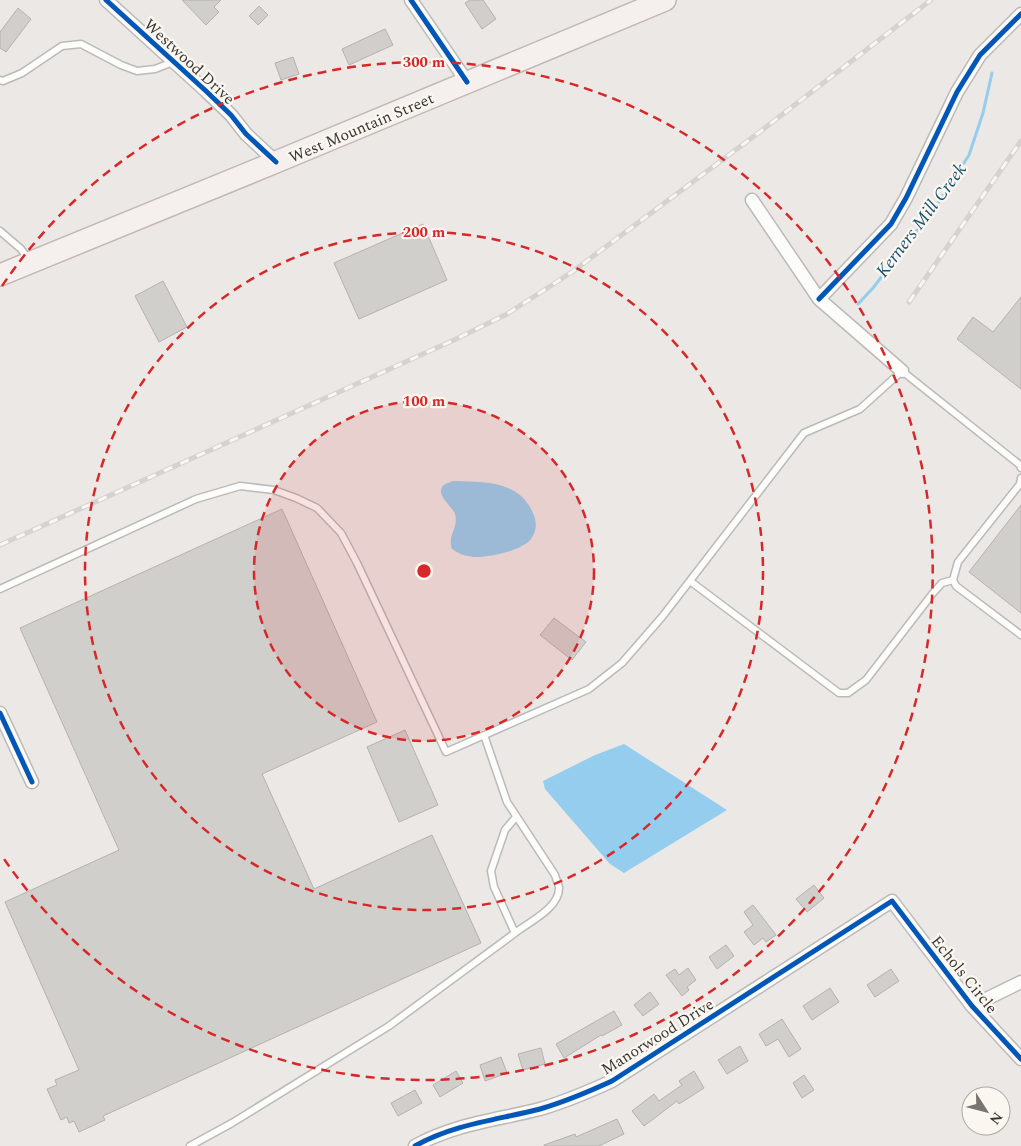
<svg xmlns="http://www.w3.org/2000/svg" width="1021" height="1146" font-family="Spectral,serif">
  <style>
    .water { fill: #95cdee }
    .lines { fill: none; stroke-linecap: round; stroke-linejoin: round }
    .stream { stroke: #95cdee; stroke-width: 3 }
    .building { fill: #d1cfcc; stroke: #b4b2b0 }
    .service-casing { stroke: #bcbab8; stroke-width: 9 }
    .minor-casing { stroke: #bcbab8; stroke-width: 15 }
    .primary-casing { stroke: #c3b8b4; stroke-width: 24 }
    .service { stroke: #fcfcfb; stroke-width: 6 }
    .minor { stroke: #fcfcfb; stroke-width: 12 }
    .primary { stroke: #f5efee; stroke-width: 21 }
    .rail-casing { stroke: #d3d3d1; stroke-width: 5 }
    .rail { stroke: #fbf6ef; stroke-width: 3; stroke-dasharray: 9; stroke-linecap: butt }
    .cycleway-casing { stroke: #fbf6ef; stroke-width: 8 }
    .cycleway { stroke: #0057b8; stroke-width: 5 }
    .ring { fill: none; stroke: #d62828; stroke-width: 2.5; stroke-dasharray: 9 6 }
    .labels { text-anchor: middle; stroke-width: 4.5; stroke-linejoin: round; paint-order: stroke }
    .street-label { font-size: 16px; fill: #383634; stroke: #fbf6ef }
    .water-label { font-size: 18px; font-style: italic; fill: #155474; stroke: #fbf6ef }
    .centre { fill: #d62828; stroke: #fbf6ef; stroke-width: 2.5 }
    .ring-label { font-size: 15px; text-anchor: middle; font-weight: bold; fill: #d62828; stroke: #fbf6ef; stroke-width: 4.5; stroke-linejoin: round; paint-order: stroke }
  </style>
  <rect width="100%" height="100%" fill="#ebe8e5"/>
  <path class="water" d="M453,481c31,1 66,-1 80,32 4,9 4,18 -2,26 -8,11 -40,18 -53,18 -10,0 -18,-2 -26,-8 -5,-13 7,-22 3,-35 -3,-8 -15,-15 -14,-24 1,-6 7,-7 12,-9z
    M624,744l103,66 -103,63 -14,-9 -65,-75 -2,-8 52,-26z"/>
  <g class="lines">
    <path class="stream" d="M858,304l15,-16 68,-89 28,-44 14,-42 9,-40"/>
  </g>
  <path class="building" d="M182,0h39l-7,7 5,5 -13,13z
    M470,0h13l13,19 -14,10 -17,-26z
    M259,6l9,9 -10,10 -9,-9z
    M18,8l13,11 -25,33 -6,-4v-16z
    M385,29l8,16 -44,20 -7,-16z
    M293,57l6,17 -18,6 -6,-17z
    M423,224l24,56 -88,39 -25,-56z
    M163,281l24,46 -28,15 -24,-46z
    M1021,297v92l-64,-50 16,-22 20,15z
    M1021,505v108l-52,-41z
    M282,509l95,213 -115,52 52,115 118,-54 49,108 -378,173 2,4 -26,12 -5,-11 -5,2 -2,-6 -6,3 -14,-31 10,-4 -2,-5 24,-10 -74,-168 114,-52 -99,-222z
    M554,618l32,24 -14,18 -32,-25z
    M405,730l33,75 -39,17 -32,-75z
    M814,885l10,13 -17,14 -11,-13z
    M753,905l23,30 -10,7 -3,-4 -9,7 -10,-13 9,-7 -9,-13z
    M726,945l8,11 -17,13 -8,-12z
    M688,968l8,12 -9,7 2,3 -7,6 -16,-21 9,-6 4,6z
    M891,969l8,12 -24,16 -8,-12z
    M830,988l9,14 -27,18 -9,-14z
    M650,992l9,12 -16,12 -9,-11z
    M614,1011l8,14 -20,11 -1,-1 -37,23 -8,-14z
    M782,1019l19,30 -12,8 -11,-18 -12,7 -7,-12z
    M740,1046l8,15 -21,13 -9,-14z
    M541,1048l4,16 -22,6 -5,-16z
    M501,1057l6,16 -22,8 -5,-16z
    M456,1071l7,12 -23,14 -7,-12z
    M694,1071l10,17 -25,16 -2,-3 -33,25 -12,-15 22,-17 5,7 23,-16 -3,-4z
    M804,1075l10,15 -12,8 -9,-15z
    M415,1090l7,13 -24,13 -7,-13z
    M617,1119l7,15 -25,12h-55v-1l31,-11 1,3z"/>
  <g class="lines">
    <g class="service-casing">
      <path id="service" d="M0,80l3,1 19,-8 40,-27 19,-2 40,21 16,6 18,-2 18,-7
        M0,231l21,18 8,11
        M1021,478l-1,6 -62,78 -5,18 3,6 65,49
        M690,581l149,112h9l18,-13 67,-87 9,-10 11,-3
        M0,589l196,-90 44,-13 34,4 22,8 21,10 24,25 16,30 89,189 143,-63 33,-26 40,-46 142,-184 56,-24 42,-38 118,94 1,3
        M484,735l23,67 48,73c1,4 3,8 4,12 1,21 -30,35 -44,46l-21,-46 -3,-16 14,-41 11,-13
        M190,1146l42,-23 157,-97 126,-93"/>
    </g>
    <g class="minor-casing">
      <path id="minor" d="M106,0l100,91 25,24 15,19 30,28
        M411,0l56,82
        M752,200l67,99 83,72
        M819,299l72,-75 15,-26 51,-106 23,-37 41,-41
        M0,713l32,69
        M972,1006l49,-24
        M415,1146c39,-22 82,-26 125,-37 24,-7 48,-17 72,-28l280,-180 80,105 49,53"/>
    </g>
    <g class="primary-casing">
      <path id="primary" d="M0,275l276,-113 389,-162"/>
    </g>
    <use href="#service" class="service"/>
    <use href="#minor" class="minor"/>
    <use href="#primary" class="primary"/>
    <g class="rail-casing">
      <path id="rail" d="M909,302l112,-161
        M0,545l454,-205 53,-26 65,-42 185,-138 174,-134"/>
    </g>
    <use href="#rail" class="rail"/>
    <g class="cycleway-casing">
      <path id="cycleway" d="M106,0l100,91 25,24 15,19 30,28
        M411,0l56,82
        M819,299l72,-75 15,-26 51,-106 23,-37 41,-41
        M0,713l32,69
        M415,1146c39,-22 82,-26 125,-37 24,-7 48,-17 72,-28l280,-180 80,105 49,53"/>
    </g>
    <use href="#cycleway" class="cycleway"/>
  </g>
  <circle cx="424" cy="571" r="170" fill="#d62828" fill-opacity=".12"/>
  <g class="ring">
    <circle cx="424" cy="571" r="170"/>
    <circle cx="424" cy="571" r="339"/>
    <path d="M2 286A509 509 0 1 1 2 856"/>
  </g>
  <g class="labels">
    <g class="street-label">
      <text transform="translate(190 61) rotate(43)" y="6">Westwood Drive</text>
      <text transform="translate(361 127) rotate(-23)" y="6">West Mountain Street</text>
      <text transform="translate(965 974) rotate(51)" y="6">Echols Circle</text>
      <text transform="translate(657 1036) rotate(-32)" y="6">Manorwood Drive</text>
    </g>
    <g class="water-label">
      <text transform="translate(921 220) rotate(-53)" y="6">Kerners Mill Creek</text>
    </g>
  </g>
  <circle cx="424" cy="571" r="8" class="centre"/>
  <g class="ring-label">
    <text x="424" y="67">300 m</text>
    <text x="424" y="237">200 m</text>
    <text x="424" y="406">100 m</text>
  </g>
  <g transform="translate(986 1111) rotate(126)"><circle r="24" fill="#fbf6ef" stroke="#ada9a4"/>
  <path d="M0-4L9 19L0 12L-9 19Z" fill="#777472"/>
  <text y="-8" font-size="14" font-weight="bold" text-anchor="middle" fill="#383634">N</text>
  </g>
</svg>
